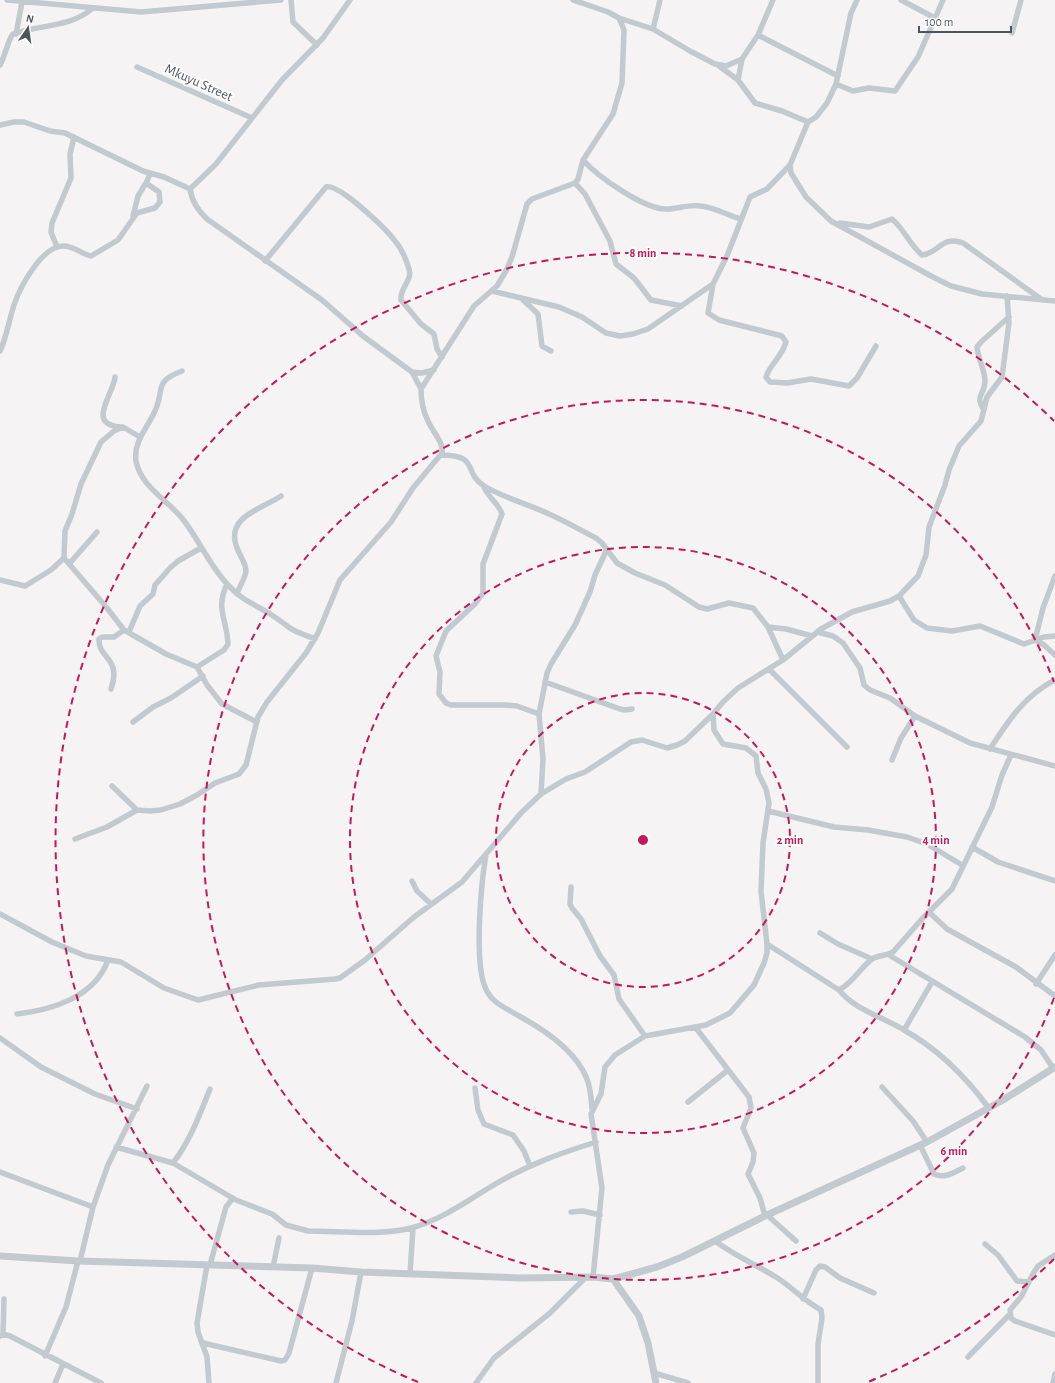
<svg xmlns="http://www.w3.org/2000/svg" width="1055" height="1383" font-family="'Alegreya Sans',sans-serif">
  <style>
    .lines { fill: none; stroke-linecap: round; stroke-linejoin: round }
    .minor { stroke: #c2c9cf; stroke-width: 5.5 }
    .tertiary { stroke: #c2c9cf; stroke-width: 7 }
    .ring { fill: none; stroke: #c2185b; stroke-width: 2; stroke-dasharray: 7 5 }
    .labels { text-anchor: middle; stroke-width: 3.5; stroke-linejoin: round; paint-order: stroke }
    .street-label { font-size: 14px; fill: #4c555e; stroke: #fff }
    .centre { fill: #c2185b; stroke: #fff; stroke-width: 2 }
    .ring-label { font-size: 12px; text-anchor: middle; font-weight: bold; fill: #c2185b; stroke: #fff; stroke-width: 3.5; stroke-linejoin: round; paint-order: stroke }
  </style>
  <rect width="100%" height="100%" fill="#f5f3f3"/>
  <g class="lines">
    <path class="minor" d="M7,0l134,12 140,-12
      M291,0l2,22 24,23
      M350,0l-27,38 -41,42 -66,84 -26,25c2,13 8,21 17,30l115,81 41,36 49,36 9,17
      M573,0l35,12 11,6 34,11 37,22 25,13 11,2 16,-7 16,-24 15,-35
      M857,0l-6,13 -15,71 -9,19 -11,14 -8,5 -18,43 1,8 15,24 25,24 100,55 20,10 31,8 73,7
      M901,0l34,18
      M653,29l7,-29
      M1012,33l9,-33
      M16,34l6,-32
      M758,35l80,41
      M0,65c5,-8 8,-26 13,-31 28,-10 57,-6 80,-26
      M719,66l19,14 17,23 27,8 26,11
      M137,67l115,51
      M738,80l4,-21
      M836,84l17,7 16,-3 26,3 23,-34 25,-57
      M0,125l14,-3h10l26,9 15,2 78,38 21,6 26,12
      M583,160c15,17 61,49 83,49 12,0 23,-5 34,-3 14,1 27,9 41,13
      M790,165l-23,24 -17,8 -23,59 -14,28 -5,29 11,7 63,16 4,6c-4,15 -16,22 -20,35l4,5 17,1 24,-4 38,7 8,-8 19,-32
      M575,183l10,11 25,47 6,23 18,14 17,22 31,6
      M133,216l5,-20 8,-13
      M840,223l29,4 23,-8c12,10 18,26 30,36 18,-2 19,-20 41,-12l78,56
      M57,247l-6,-15 1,-9 19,-45 -1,-24 4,-17
      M265,261l61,-74c13,-4 61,43 69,54 7,8 11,18 14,28 4,11 -10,20 -8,31l20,24 13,10 3,15 5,8
      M492,291l67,16 23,10 24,16 14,3 13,-2 15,-5 65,-45
      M522,299l16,15 4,32 9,5
      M0,351c7,-15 9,-31 14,-46 6,-18 28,-59 49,-59 12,0 18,8 28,10l27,-16 19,-27 18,-5 5,-6 -1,-10 -13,-9 4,-9
      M182,371c-29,11 -17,18 -27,40 -7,16 -22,31 -19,50 5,27 34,40 49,61 15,20 25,44 43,63 13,14 23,18 39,27 8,5 15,10 23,16 7,5 16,7 25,11
      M412,372l10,1 12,-3
      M115,377c-2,19 -30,48 7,50
      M984,410c-10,-15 1,-15 1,-29 0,-11 -7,-22 -8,-34l4,-5 28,-25
      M140,437l-17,-10 -9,4 -13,11 -20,42 -9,30 -7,17 -1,27 43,50 17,22 42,24 31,13 10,18 15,19 35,18
      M440,455c41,0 22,17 44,31 20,12 44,18 65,28 16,7 31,16 47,24l6,5 15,20 18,10 30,12 34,22 8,2 22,-6 24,5 15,19 15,33
      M483,485c4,12 15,17 19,29l-19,50v29l-8,11 -29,27 -10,25 4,16 -1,22 7,9 5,2h54l12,1 22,8
      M69,564l28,-32
      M1055,576l-12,32 -8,32 9,5 11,10
      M0,580l25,6 26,-16 13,-12
      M237,594c2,-7 8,-15 9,-23 0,-8 -8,-18 -10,-26 -9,-29 26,-36 45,-49
      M899,596l15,24 13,8 25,3 28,-5 44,18 20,-7 11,-1
      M768,627l18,2 26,7
      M129,632l11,-26 13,-12 2,-9 15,-17 8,-7 23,-13
      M817,632l16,4 10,7 17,25 4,17 6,5 20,8 25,18 55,27 85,23
      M197,667l27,-17 4,-6c-1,-25 -13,-35 -1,-60
      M769,669l78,78
      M545,682l75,27 5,1 7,-1
      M111,689c11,-32 -13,-30 -12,-50l3,-2h12l10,-7
      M133,722l20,-15 18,-9 32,-22
      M990,749c18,-28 35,-54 65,-69
      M892,760l9,-22 14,-22
      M112,786l25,24 13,1 11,-1 19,-6 17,-9 18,-12 24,-9 7,-9 12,-48 9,-15 39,-49 12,-20 22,-53 51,-58 22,-34 29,-35c2,-11 -10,-22 -14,-32 -5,-10 -7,-21 -7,-32l53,-83 23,-20 9,-15 6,-14 15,-53 5,-5 43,-16 3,-4 5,-19 30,-46 9,-31 2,-53 -5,-12
      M541,794l2,-35 -4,-45 8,-41 4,-9 24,-39 15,-33 5,-17 12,-26
      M768,811l66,16 34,3 39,7 20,7 35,21
      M75,839l32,-12 30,-17
      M972,847l26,15 57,19
      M486,854c-5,30 -12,106 -1,133 6,16 21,21 34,29 26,14 57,35 68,63 4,10 4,20 5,30
      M412,881l5,10 14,13
      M571,887l-1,17 2,4 9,11 19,37 14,19 5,24 26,37
      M930,913l17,16 69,38 39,29
      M0,914l52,28 34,14 35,6 43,26 34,12 61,-15 76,-6 5,-1 25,-18 49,-43 48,-35 59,-69 20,-19 25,-15 19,-7 46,-30 11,-2 25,8 10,-3 8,-4 28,-27
      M820,933l18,11 34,15
      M767,944l72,46c14,-7 21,-22 33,-31 6,-4 15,-3 21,-7l28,-32 31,-31 40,-82 10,-32 9,-20
      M889,955l136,82 16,13 12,18
      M1036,984l19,-29
      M839,990c16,20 44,27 65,40 34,19 61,46 84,77
      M17,1014c35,-4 78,-17 91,-54
      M696,1028l53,69 2,11 -8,20 11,25 -1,9 -5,12 12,24 5,18
      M904,1030l28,-48
      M0,1038l41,29 54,27 42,15
      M882,1087l31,34 14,21
      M475,1088l3,22 6,14 29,11 11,16 6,15
      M688,1102l40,-32
      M920,1145l14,29c10,5 19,-1 29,-6
      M116,1147l57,16 63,37 36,14 14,11 22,6c32,0 72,5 103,-3 30,-8 56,-27 81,-42 35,-21 66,-32 104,-44
      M173,1163c17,-22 27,-49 37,-74
      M0,1172l93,35
      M571,1212l12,-1 17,4
      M767,1215l29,26
      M715,1241c19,14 41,24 61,36 16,10 28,24 45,33l1,8 -4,26v39
      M985,1244l13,11 19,26 11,1
      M1055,1255l-17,11 -4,6 -13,25 -11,13 1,8 4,3 40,14
      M80,1261l13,-54 15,-42 39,-79
      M207,1265l-10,58 1,9 9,25 2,26
      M210,1265l16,-58 7,-9
      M273,1267l6,-29
      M410,1274l3,-46
      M593,1277l9,-89 -11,-74 10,-20 4,-27 10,-12 30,-19 61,-11 24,-12 24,-28 10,-22 3,-10v-9l-6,-53 2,-48 6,-40 -3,-14 -8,-16 -2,-17 -10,-8 -23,-4 -9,-14 -1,-16 10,-12 15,-14 45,-28 38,-31 31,-17 38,-11 9,-5 19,-20 8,-21 3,-28 16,-42 4,-15 10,-24 22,-25 6,-24 15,-20 7,-54 -2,-27
      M803,1299l13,-29 4,-4 5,1 15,11 34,15
      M3,1334l1,-35
      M0,1336l3,-2 7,2 91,47
      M203,1343l78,18 4,-1 4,-7 23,-85
      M45,1356l21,-49 12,-46
      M968,1357l41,-42
      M654,1373l34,10
      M55,1383l8,-19
      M336,1383l16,-62 9,-49
      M476,1383l18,-25 56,-45 36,-36
      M1053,1383l2,-9"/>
    <path class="tertiary" d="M0,1256l78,5 234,7 49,4 160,6 72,-1 20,2 44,-12 25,-10 85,-42 160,-73 76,-42 52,-33
      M613,1279l26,37 9,27 8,40"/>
  </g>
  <g class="ring">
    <circle cx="643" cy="840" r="147"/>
    <circle cx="643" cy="840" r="293"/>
    <path d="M1054 998A440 440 0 1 1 1054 682"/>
    <path d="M1054 1259A587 587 0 0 1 868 1382M418 1382A587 587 0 1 1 1054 421"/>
  </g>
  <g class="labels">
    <g class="street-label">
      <text transform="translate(199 82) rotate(24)" y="5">Mkuyu Street</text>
    </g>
  </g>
  <circle cx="643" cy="840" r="6" class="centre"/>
  <g class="ring-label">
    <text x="643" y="257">8 min</text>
    <text x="790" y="844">2 min</text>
    <text x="936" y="844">4 min</text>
    <text x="954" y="1155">6 min</text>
  </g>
  <g transform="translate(28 28) rotate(13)" stroke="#ffffff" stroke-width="3" paint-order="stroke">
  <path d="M0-3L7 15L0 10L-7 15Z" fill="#4c555e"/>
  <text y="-6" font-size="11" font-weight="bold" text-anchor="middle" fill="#4c555e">N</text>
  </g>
  <path d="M919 26v6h92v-6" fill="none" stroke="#4c555e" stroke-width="2"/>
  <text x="925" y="26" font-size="12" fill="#4c555e" stroke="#ffffff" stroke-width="3" paint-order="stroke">100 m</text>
</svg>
